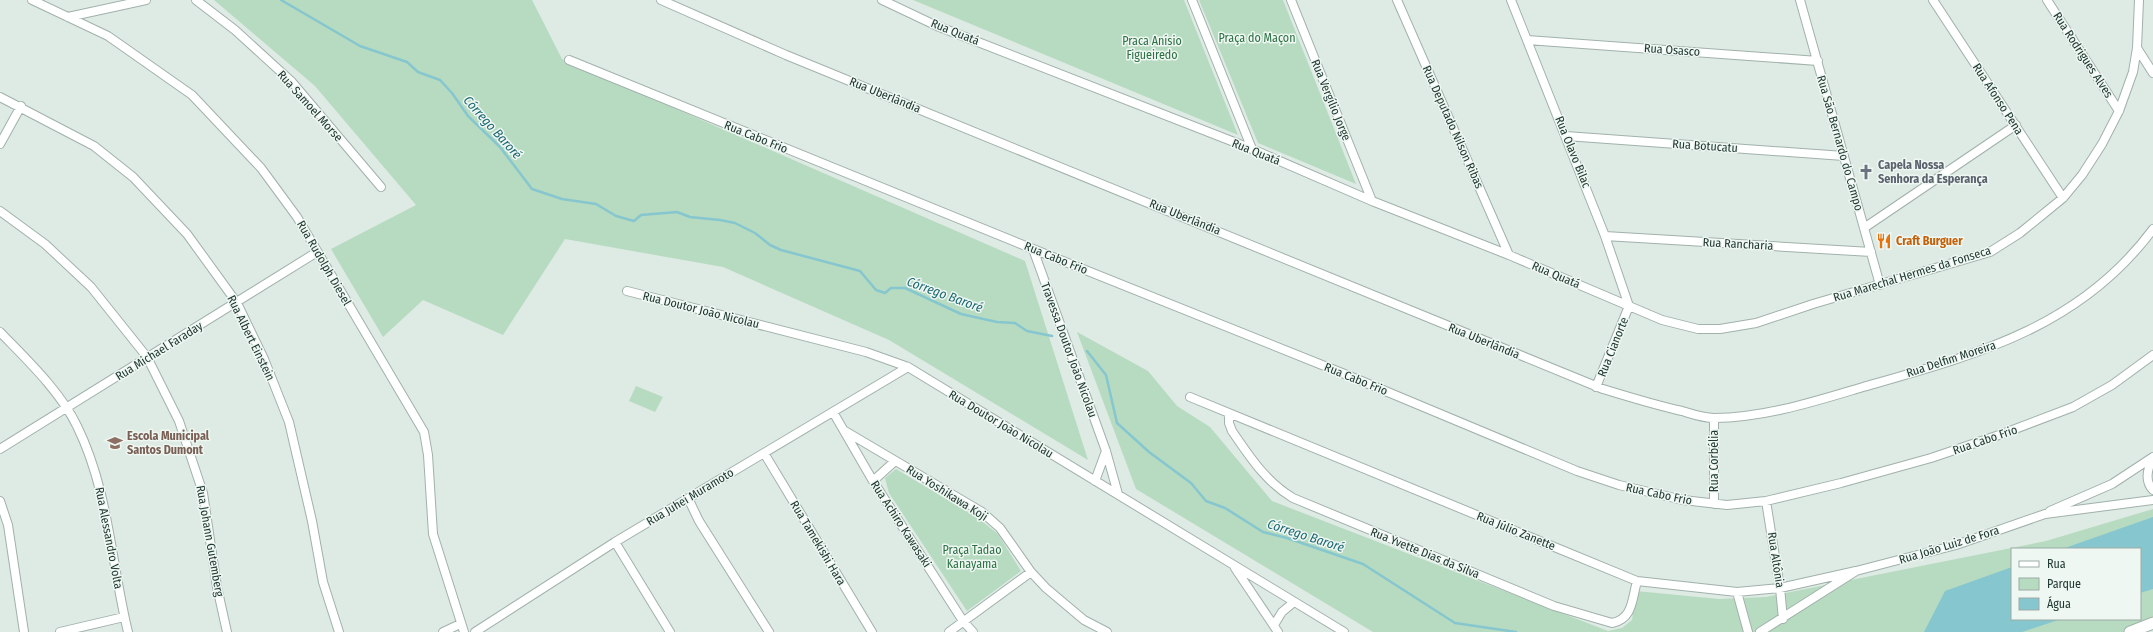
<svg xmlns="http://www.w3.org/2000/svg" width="2153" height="632" font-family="'Fira Sans Condensed',sans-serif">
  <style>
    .green { fill: #b7dbc0; fill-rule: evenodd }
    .water { fill: #86c6cf }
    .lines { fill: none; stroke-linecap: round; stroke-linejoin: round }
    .stream { stroke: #86c6cf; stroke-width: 2.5 }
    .street-casing { stroke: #a1b1ab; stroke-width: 10 }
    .secondary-casing { stroke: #9eb5ac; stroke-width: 13 }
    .street { stroke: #fff; stroke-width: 8 }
    .secondary { stroke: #fff; stroke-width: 11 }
    .labels { text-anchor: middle; stroke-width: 3; stroke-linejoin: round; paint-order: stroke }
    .street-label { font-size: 12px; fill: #203932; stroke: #eff7f2 }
    .park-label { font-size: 12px; fill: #2b6f43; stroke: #eff7f2 }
    .worship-label { font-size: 12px; font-weight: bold; fill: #5b616d; stroke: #eff7f2; text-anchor: start }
    .food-label { font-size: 12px; font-weight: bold; fill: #c56008; stroke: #eff7f2; text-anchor: start }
    .education-label { font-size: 12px; font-weight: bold; fill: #785e54; stroke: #eff7f2; text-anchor: start }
    .water-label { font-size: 13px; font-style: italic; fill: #1c6873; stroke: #eff7f2 }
  </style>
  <rect width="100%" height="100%" fill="#deeae4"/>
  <path class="green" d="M214,0h318l30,59 463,202 63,199 -199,-120 -166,-73 -158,-28 -62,96 -80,-35 -40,37 -52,-88 85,-44 -101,-119z
    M913,0h271l54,135z
    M1199,0h84l73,184 -98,-41z
    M1077,332l71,39 29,35 33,21 62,74 336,130 14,-3 10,-8 4,-29 83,8 47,-2 280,-56 107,-32v110l-28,13h-752l-237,-143zM2012,549h128v70h-128z
    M636,386l27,11 -8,15 -26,-11z
    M896,469l82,49 20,16 23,37 -54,40 -78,-118 -4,-15z"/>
  <path class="water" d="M2153,517v72l-13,4v-44h-78z
    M2012,567v52h49l-39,13h-98l21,-41z"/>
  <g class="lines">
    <path class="stream" d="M281,0l79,46 47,16 11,10 22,8 12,13 16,23 32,31 32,42 30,10 34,5 20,12 18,5 7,-6 36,-3 13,5 30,3 15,3 20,10 15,12 11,5 79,21 16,19 9,3 6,-5h14l56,26 36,8 18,1 12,8 25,5
      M1087,351l19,24 11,48 32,29 42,31 15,18 19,7 38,24 24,6 76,26 92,59 61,9"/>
    <g class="street-casing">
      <path id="street" d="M32,0l76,36 84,59 69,73 36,49 127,215 4,23 5,79 31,98
        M196,0l39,30 57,52 89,105
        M661,0l125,55 817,334c26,8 52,16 79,22 10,3 21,7 32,7 50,0 102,-17 149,-31 112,-32 217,-59 290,-158
        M882,0l55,26 315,123 120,52 137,54 153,65 36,9h22l36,-6 57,-19 177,-52 30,-19 43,-35 19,-23 20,-31 17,-33 14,-39 4,-24 2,-48
        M1192,0l60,149
        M1291,0l81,201
        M1397,0l112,255
        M1511,0l94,236 24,70
        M1800,0l80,285
        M1933,0l130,198
        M2047,0l72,111
        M68,17l78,-17
        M1527,40l291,21
        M2137,48l16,25
        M569,60l464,189 314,126 230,96 42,14 64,15 44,5 39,-4 75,-18 90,-25 71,-24 71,-27 39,-22 41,-30
        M0,97l94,49 39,31 54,57 50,69 27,56 25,63 23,99 11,61 16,50
        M1566,136l278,20
        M0,144l21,-38
        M0,211l45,33 46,43 56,70 32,64 24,72 14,94 10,45
        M1864,228l152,-103
        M1605,236l266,16
        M1033,249l73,202 12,43
        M627,291l239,61 42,15 436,265
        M0,332c27,28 60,59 77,94 32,65 34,137 51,206
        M1596,387l33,-81
        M1190,397l447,184 100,11 43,-4 76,-17
        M833,412l40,69 90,140 10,11
        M1229,414v9l3,8c18,26 33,50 61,67l261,108 58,17c21,-4 20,-24 25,-42
        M845,431l137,81 18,16 31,44 15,16 38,32 23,12
        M0,449l317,-197
        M764,453l108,179
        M2152,458c-4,11 -8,23 1,32
        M873,481l22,-20
        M1095,481l11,-30
        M688,498l11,23 70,111
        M0,501l8,24 16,107
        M1766,501l14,87 3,31
        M1714,504v-86
        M2050,511l62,-27 41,-27
        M615,542l55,90
        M1235,568l43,64
        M1737,592l11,40
        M1274,625l8,-13 12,-10
        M60,632l64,-15
        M443,632l17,-8
        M475,632l140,-90 293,-175
        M949,632l82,-60
        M1760,632l96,-61 100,-26 89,-31 108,-14"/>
    </g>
    <g class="secondary-casing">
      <path id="secondary" d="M2130,632l23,-9"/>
    </g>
    <use href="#street" class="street"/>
    <use href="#secondary" class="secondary"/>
  </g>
  <defs>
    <g id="church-bare" transform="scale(1.2)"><path d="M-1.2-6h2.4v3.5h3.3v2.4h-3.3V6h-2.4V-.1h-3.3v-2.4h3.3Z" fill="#6b7280" stroke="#eff7f2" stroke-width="2.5" paint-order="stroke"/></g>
    <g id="restaurant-bare" transform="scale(1.2)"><path d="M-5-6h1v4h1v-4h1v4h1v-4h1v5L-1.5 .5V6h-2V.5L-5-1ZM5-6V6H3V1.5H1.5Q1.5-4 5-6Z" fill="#e8710a" stroke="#eff7f2" stroke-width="2.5" paint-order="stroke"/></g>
    <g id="school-bare" transform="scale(1.2)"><path d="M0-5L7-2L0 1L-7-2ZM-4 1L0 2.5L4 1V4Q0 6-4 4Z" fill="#8d6e63" stroke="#eff7f2" stroke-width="2.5" paint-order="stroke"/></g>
  </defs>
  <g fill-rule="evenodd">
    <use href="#church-bare" x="1866" y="172"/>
    <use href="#restaurant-bare" x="1884" y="241"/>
    <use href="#school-bare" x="115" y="443"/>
  </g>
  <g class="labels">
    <g class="street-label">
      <text transform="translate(955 32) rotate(22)" y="4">Rua Quatá</text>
      <text transform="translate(1672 50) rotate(4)" y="4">Rua Osasco</text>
      <text transform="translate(2083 55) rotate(57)" y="4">Rua Rodrigues Alves</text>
      <text transform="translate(885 95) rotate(22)" y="4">Rua Uberlândia</text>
      <text transform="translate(1998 99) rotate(57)" y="4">Rua Afonso Pena</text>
      <text transform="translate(1331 100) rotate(68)" y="4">Rua Vergílio Jorge</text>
      <text transform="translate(310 106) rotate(48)" y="4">Rua Samoel Morse</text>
      <text transform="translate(1453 127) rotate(66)" y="4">Rua Deputado Nilson Ribas</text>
      <text transform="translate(756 137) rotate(22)" y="4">Rua Cabo Frio</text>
      <text transform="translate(1840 143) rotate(74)" y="4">Rua São Bernardo do Campo</text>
      <text transform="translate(1705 146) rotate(4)" y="4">Rua Botucatu</text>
      <text transform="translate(1256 152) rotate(22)" y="4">Rua Quatá</text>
      <text transform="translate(1573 152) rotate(68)" y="4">Rua Olavo Bilac</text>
      <text transform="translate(1185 217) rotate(22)" y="4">Rua Uberlândia</text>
      <text transform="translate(1738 244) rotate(3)" y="4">Rua Rancharia</text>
      <text transform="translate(1056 258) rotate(22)" y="4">Rua Cabo Frio</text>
      <text transform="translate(324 263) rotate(60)" y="4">Rua Rudolph Diesel</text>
      <text transform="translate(1912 274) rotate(-17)" y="4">Rua Marechal Hermes da Fonseca</text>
      <text transform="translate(1556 275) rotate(23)" y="4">Rua Quatá</text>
      <text transform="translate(701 310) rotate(14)" y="4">Rua Doutor João Nicolau</text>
      <text transform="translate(251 338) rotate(64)" y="4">Rua Albert Einstein</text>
      <text transform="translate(1484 341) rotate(22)" y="4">Rua Uberlândia</text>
      <text transform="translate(1613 347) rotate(-68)" y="4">Rua Cianorte</text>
      <text transform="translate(1069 350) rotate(70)" y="4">Travessa Doutor João Nicolau</text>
      <text transform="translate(159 351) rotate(-32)" y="4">Rua Michael Faraday</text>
      <text transform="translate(1951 359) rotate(-18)" y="4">Rua Delfim Moreira</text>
      <text transform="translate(1356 379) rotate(22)" y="4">Rua Cabo Frio</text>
      <text transform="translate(1001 424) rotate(31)" y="4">Rua Doutor João Nicolau</text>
      <text transform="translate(1985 440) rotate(-19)" y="4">Rua Cabo Frio</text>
      <text transform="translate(1714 461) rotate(-90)" y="4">Rua Corbélia</text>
      <text transform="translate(947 493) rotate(32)" y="4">Rua Yoshikawa Koji</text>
      <text transform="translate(1659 494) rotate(12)" y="4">Rua Cabo Frio</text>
      <text transform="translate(690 497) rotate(-31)" y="4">Rua Juhei Muramoto</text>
      <text transform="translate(901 524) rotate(57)" y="4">Rua Achiro Kawasaki</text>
      <text transform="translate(1516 531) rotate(22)" y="4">Rua Júlio Zanette</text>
      <text transform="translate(109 538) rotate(79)" y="4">Rua Alessandro Volta</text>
      <text transform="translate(210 541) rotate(80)" y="4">Rua Johann Gutemberg</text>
      <text transform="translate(818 543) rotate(59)" y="4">Rua Tamekishi Hara</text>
      <text transform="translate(1949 545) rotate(-17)" y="4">Rua João Luiz de Fora</text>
      <text transform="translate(1425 553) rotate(22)" y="4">Rua Yvette Dias da Silva</text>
      <text transform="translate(1776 560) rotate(81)" y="4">Rua Altônia</text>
    </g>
    <g class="park-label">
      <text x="1257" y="42">Praça do Maçon</text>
      <text x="1152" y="45">Praca Anísio<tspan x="1152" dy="14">Figueiredo</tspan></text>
      <text x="972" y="554">Praça Tadao<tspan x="972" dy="14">Kanayama</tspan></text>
    </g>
    <g class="worship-label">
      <text x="1878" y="169">Capela Nossa<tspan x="1878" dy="14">Senhora da Esperança</tspan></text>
    </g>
    <g class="food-label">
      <text x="1896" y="245">Craft Burguer</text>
    </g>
    <g class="education-label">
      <text x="127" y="440">Escola Municipal<tspan x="127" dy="14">Santos Dumont</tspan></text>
    </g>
    <g class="water-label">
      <text transform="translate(493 127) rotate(48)" y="5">Córrego Baroré</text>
      <text transform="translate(945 294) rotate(20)" y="5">Córrego Baroré</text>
      <text transform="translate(1306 535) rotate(18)" y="5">Córrego Baroré</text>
    </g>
  </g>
  <rect x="2011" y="548" width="130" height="72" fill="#eff7f2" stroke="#9caba5"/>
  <rect x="2019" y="561" width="20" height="6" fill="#ffffff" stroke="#9caba5"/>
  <text x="2047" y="568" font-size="12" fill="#203932">Rua</text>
  <rect x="2019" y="578" width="20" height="12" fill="#b7dbc0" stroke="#9caba5"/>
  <text x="2047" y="588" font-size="12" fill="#203932">Parque</text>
  <rect x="2019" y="598" width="20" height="12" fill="#86c6cf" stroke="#9caba5"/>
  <text x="2047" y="608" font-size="12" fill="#203932">Água</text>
</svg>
